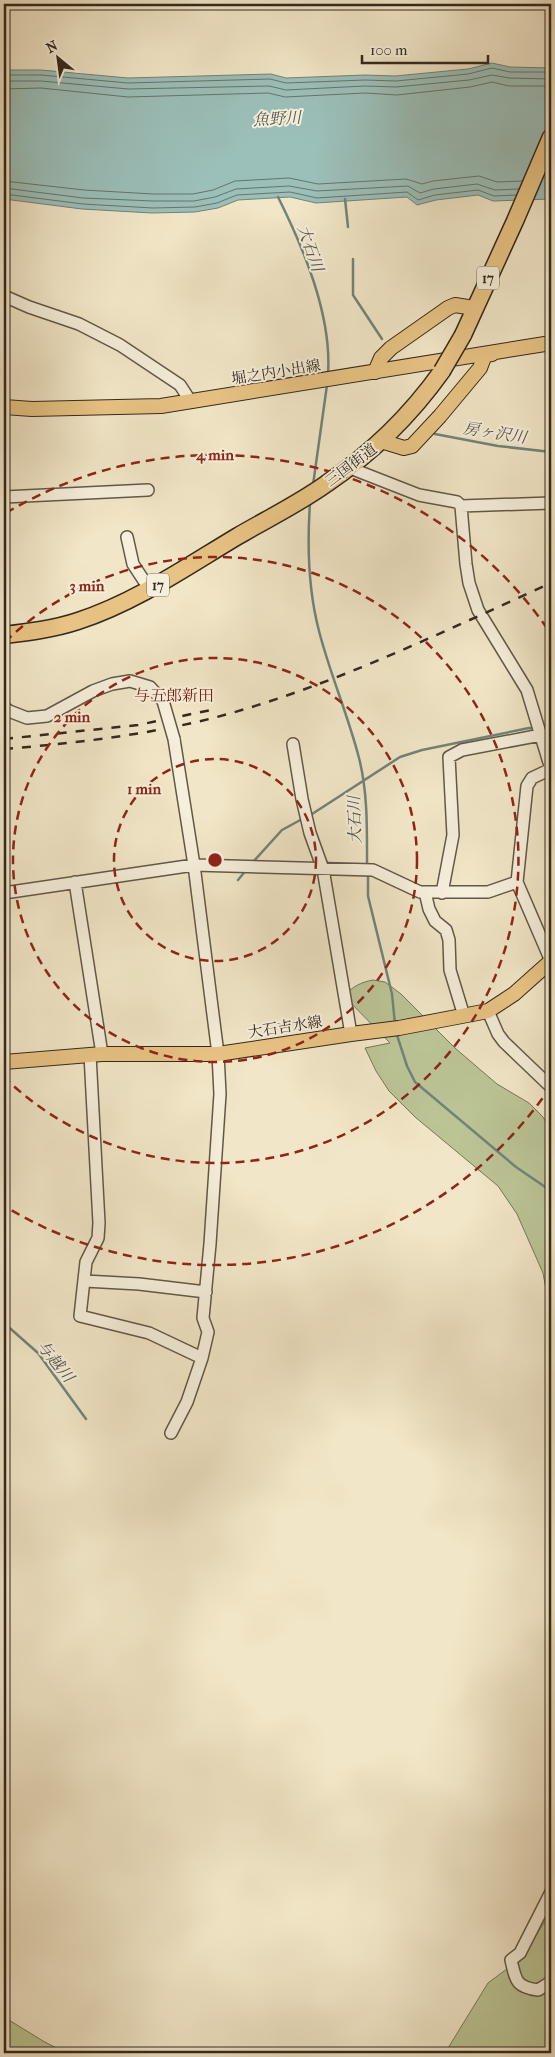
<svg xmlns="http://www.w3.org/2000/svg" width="555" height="2057" font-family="'IM FELL French Canon','Noto Serif JP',serif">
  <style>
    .green { fill: #bbc495; stroke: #77765a }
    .water { fill: #9bbfb9; stroke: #71837b }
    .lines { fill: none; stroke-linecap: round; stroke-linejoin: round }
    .shore { stroke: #67746c; stroke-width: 1 }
    .stream { stroke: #71837b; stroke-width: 2.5 }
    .minor-casing { stroke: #625848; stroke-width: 14 }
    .major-casing { stroke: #33281e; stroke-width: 16 }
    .highway-casing { stroke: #33281e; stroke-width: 19 }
    .minor { stroke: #f6efdb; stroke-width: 11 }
    .major { stroke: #e8c384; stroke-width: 14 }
    .highway { stroke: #e8c384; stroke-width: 16 }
    .rail { stroke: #33281e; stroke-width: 2.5; stroke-dasharray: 9 9; stroke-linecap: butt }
    .minor-bridge-casing { stroke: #625848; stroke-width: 14; stroke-linecap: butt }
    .highway-bridge-casing { stroke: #33281e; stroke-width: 19; stroke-linecap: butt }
    .minor-bridge { stroke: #f6efdb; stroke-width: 11 }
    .highway-bridge { stroke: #e8c384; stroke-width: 16 }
    .ring { fill: none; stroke: #8f2418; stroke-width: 2.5; stroke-dasharray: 9 6 }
    .labels { text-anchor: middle; stroke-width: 4; stroke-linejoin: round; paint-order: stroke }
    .shield { fill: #f6efdb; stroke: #6e6457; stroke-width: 1 }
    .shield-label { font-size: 14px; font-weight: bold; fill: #33281e }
    .street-label { font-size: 15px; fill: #33281e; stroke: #f6efdb }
    .water-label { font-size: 16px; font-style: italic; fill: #52554c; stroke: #f6efdb }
    .neighbourhood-label { font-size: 16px; fill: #7a1f14; stroke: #f6efdb }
    .centre { fill: #8f2418; stroke: #f6efdb; stroke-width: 2.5 }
    .ring-label { font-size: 15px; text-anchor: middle; font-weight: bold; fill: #8f2418; stroke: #f6efdb; stroke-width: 4; stroke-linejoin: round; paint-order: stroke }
  </style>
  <rect width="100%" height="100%" fill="#f1e6c7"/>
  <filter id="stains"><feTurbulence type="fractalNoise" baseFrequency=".004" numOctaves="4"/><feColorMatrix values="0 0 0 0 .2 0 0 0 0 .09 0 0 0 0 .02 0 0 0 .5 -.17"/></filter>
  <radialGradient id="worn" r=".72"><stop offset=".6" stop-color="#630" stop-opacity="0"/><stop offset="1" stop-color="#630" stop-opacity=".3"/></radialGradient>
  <path class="green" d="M373,980l12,2 16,12 54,54 42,36 32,19 14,14 8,14v185l-8,-43 -26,-59 -19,-28 -83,-69 -26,-26 -13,-20 -11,-23 25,-5 -46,-47c8,-9 17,-14 29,-16z
    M551,1911v142h-106l43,-70 35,-26z
    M4,2017l39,24 23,12h-62z"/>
  <path class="water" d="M492,63l18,4 41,1v131l-58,2 -15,-6 -42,5 -19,5 -10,-8 -91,6 -26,-6 -52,3 -20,8 -23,4 -43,1 -70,-4 -78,-10v-129h37l87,8 143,-4 15,4 79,-3 30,1 73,-7z"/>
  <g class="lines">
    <path class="shore" d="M4,75h37l87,8 142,-4 16,4 79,-3 31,1 72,-7 24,-6 18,4h41
      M4,81h37l87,8 141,-3 17,4 79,-4 31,1 73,-7 23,-5 17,3 42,1
      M4,89l37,-1 87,9 140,-4 17,4 80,-4 32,2 73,-8 22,-5 17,4h42
      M4,181l80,9 69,4h40l20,-4 22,-9 54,-3 29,6 88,-5 16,5 11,-3 46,-5 18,6 25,-1
      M4,188l79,10 70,3h41l21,-4 21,-8 53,-3 28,5 91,-5 12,7 14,-4 43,-5 18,6 24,-1
      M4,194l79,10 70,4 42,-1 22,-4 20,-8 53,-3 27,6 90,-6 11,8 17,-5 43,-5 16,6 22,-1"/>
    <path class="stream" d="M278,197c26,52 54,119 50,177
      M345,199l3,28
      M353,259v36l29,44
      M435,434l63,12 53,6
      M313,485l14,-100
      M310,503c-3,43 -2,86 9,128 11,43 29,84 40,127 9,35 8,73 8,109
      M543,731l8,2
      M309,816l91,-59 22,-7 107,-22 6,1
      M252,863l30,-33 22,-12
      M368,873v23l24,98 3,30
      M238,880l9,-11
      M396,1032l11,34 8,16 101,85 35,24
      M4,1323l34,30 48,66"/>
    <g class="minor-casing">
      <path id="minor" d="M4,296l25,11 50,17 41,21 60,40 11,17
        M350,468l69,27 38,7 4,4 5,58 3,19 9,27 49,80 24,79
        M4,497l144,-7
        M461,506l90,-3
        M127,537l6,27 17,26
        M4,707l5,4 18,7 20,-2 46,-25 19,-7 18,-3 20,6 13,14
        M293,744l9,55 8,34 13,36 28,165
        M75,882l27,172
        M425,892l4,17 6,12 11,9 3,10 1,30 14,46
        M4,893l190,-28 179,5 47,22h68l29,-10
        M442,893l11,-58 -4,-78 13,-7 79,-15
        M551,961l-34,-79 10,-96 5,-8 19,-9
        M488,1011l10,23 6,8 47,45
        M90,1055l9,168 -1,15 -12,24 -6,54 69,17 53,25
        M85,1281l54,3 67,8
        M171,1433l16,-31 15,-44 6,-26 -5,-14 7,-74 10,-150 -2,-40 -24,-189 -20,-126
        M551,1892l-31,61 -9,7c5,21 5,27 27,30l13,-8"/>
    </g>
    <g class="major-casing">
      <path id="major" d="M375,372l6,-14 10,-10 57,-40 7,-3 19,3
        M4,407l28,2 129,-3 390,-63
        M381,441l23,7 8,-2 28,-30 40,-48 5,-13 7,-1
        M4,1062l98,-8h116l133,-20 48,-6 89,-17 26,-17 37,-33"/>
    </g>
    <g class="highway-casing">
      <path id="highway" d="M463,335l52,-114 36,-84
        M4,635c25,-3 50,-6 74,-14 58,-19 108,-54 160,-85 29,-17 60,-32 88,-52 46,-31 84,-68 116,-113"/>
    </g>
    <use href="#minor" class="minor"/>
    <use href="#major" class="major"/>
    <use href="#highway" class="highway"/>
    <path class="rail" d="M4,739l134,-14 78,-16
      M4,749c72,-6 143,-14 213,-32 116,-31 225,-85 334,-134"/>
    <g class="minor-bridge-casing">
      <path id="minor-bridge" d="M163,701l11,38"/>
    </g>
    <g class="highway-bridge-casing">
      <path id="highway-bridge" d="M442,371l21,-36"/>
    </g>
    <use href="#minor-bridge" class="minor-bridge"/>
    <use href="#highway-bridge" class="highway-bridge"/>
  </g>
  <g class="ring">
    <circle cx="215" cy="860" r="101"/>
    <circle cx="215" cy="860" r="202"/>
    <path d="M5 642A303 303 0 1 1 5 1078"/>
    <path d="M551 1086A405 405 0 0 1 6 1207M6 513A405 405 0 0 1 551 634"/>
  </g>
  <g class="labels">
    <g class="shield">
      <rect x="477" y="266.5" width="22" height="23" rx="4"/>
      <rect x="147" y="573.5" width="22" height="23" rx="4"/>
    </g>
    <g class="shield-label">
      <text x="488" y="283">17</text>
      <text x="158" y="590">17</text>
    </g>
    <g class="street-label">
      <text transform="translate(276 372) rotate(-9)" y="5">堀之内小出線</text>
      <text transform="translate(351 465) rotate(-37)" y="5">三国街道</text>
      <text transform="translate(285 1027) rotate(-9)" y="5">大石吉水線</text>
    </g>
    <g class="water-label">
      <text transform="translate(277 118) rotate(-3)" y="6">魚野川</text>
      <text transform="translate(311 248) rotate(71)" y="6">大石川</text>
      <text transform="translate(495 432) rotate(9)" y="6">房ヶ沢川</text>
      <text transform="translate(354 820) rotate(-92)" y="6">大石川</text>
      <text transform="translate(56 1361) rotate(51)" y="6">与越川</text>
    </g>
    <g class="neighbourhood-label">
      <text x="174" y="701">与五郎新田</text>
    </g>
  </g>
  <circle cx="215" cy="860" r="8" class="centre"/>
  <g class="ring-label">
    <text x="215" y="460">4 min</text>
    <text x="87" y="591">3 min</text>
    <text x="72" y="722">2 min</text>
    <text x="144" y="794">1 min</text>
  </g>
  <rect width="555" height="2057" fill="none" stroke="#f1e6c7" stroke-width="20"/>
  <rect x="5" y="5" width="545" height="2047" fill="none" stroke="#33281e" stroke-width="2.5"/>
  <rect x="10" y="10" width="535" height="2037" fill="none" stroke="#33281e"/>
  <g transform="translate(58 58) rotate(331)" stroke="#f6efdb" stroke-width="4" paint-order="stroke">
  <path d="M0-4L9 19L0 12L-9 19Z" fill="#33281e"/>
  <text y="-8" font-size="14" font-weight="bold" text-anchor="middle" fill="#33281e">N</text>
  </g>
  <path d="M362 55v8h126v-8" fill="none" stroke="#33281e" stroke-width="2.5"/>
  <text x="370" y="55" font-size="15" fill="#33281e" stroke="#f6efdb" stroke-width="4" paint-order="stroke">100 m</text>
  <rect width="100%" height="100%" filter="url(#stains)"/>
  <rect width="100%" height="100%" fill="url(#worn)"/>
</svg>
